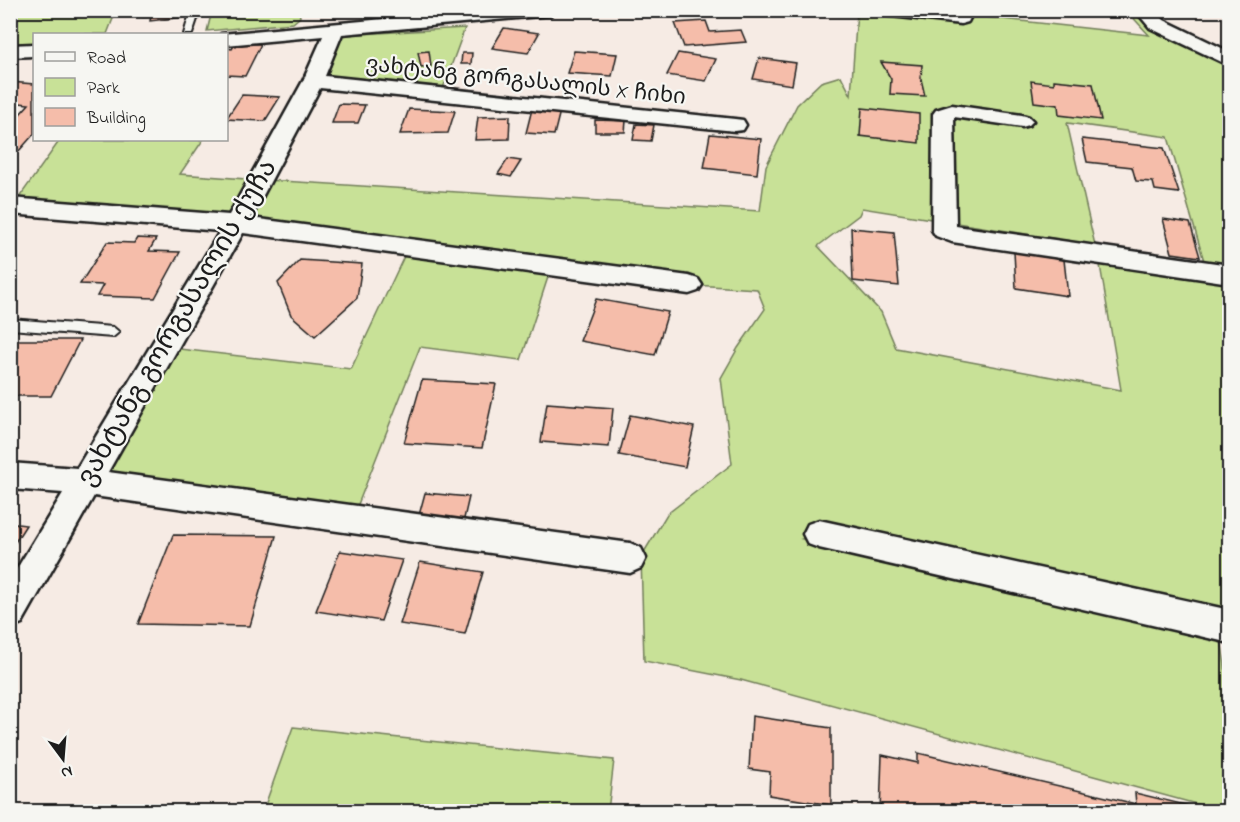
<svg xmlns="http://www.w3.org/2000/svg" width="1240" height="822" font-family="'Indie Flower','Noto Sans Georgian',sans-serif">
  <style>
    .green { fill: #c8e197; stroke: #727e5a; stroke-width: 1.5 }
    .building { fill: #f5bdaa; stroke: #1c1c1c; stroke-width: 1.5 }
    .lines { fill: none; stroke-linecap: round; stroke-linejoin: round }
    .lane-casing { stroke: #1c1c1c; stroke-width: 4 }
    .street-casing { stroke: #1c1c1c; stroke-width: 5 }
    .lane { fill: #f6f6f2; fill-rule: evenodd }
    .street { fill: #f6f6f2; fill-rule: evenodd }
    .labels { text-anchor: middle; stroke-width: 4.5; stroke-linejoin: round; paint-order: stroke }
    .far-street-label { font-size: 22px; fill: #1c1c1c; stroke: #f6f6f2 }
    .street-label { font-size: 27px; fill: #1c1c1c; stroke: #f6f6f2 }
  </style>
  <rect width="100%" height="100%" fill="#f6ebe4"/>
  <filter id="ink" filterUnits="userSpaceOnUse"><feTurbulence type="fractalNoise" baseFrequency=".0167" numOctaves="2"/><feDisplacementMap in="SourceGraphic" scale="12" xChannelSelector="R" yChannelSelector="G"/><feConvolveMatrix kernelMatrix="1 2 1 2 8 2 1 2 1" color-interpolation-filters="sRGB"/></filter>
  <g filter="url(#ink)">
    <path class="green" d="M11,11h105l-9,23h-73v11l-23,1z
      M212,11h87l1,6 -7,6 -86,8z
      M857,11l107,11 -35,-11 220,24 -22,-24h10c23,26 59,41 92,53v201l-25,-4 -36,-124 -101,-14 28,122 -233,-37 -3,7 -41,31 63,66 15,36 225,42 -22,-131 128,21 3,6 -1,327 -413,-93 3,14 -17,5 419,99 8,57v116h-7l-481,-131 -97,-19 -3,-104 26,-43 65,-50 -11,-86 17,-30 27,-39 -8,-20 -63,-4 -450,-66 22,-39 494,31 6,-45 31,-61 24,-23 20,-6 10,19z
      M465,28l-23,63 -116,-12 16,-44z
      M60,140h143l-23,34 79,6 -23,44 -223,-18z
      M407,250l142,24 -28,86 -101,-13 -65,165 -257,-36 73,-128 180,21z
      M293,727l321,33 -6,51h-345z"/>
    <path class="building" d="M144,10h51l-1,6 -44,5 1,-5 -8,1z
      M989,10h26l2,6 -28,-3z
      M706,21l4,11 31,-2 5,12 -62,5 -9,-24z
      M504,28l35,5 -11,20 -36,-5z
      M235,44h26l-16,32 -19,-1v-27l6,1z
      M429,51l2,15 -10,1 -3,-15z
      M574,51l43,3 -5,22 -45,-3z
      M462,53h10l-1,11h-10z
      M678,53l38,6 -10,22 -39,-6z
      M759,58l37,5 -4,22 -39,-6z
      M881,62l41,3 -1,14 4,17 -35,-2 1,-15z
      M1054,80l39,4 8,36 -42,-5 -1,-10 -24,-3 -3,-21 23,3z
      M10,82l24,2v50l-24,27v-36l19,-21 -19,-2z
      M242,95l38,2 -15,24 -39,-2z
      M339,104l26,1 -7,18h-26z
      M862,108l57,6v29l-59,-7z
      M409,109l46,2 -7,22 -48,1z
      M532,109l28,2 -6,24 -28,-2z
      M510,116l-1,23 -34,1 3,-23z
      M595,120l31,1 -1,11h-30z
      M636,124l18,1 -3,16 -18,-1z
      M710,134l51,5 -4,35 -53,-6z
      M1082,139l82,9 15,45 -24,-3 -2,-8 -17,-1 -4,-14 -45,-5z
      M508,159l13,2 -10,16 -13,-3z
      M1163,219l27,4 10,34 -28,-4z
      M851,228l43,4 5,54 -46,-5z
      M137,238l19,1 -7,12 31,1 -25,46 -58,-2 6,-11 -23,-1 27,-42 27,1z
      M1014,252l50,8 4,36 -52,-8z
      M300,260l62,4 -5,34 -42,38 -24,-21 -13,-32z
      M596,299l72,13 -13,43 -75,-14z
      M14,340h66l-29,56h-41v-51z
      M422,380l74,4 -14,64 -78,-5z
      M547,403l66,5 -4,39 -68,-5z
      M630,415l64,12 -9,40 -66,-12z
      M425,493l44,4 -6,26 -45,-4z
      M10,523l16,2 -16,25z
      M173,535l103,1 -26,90 -112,-2z
      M340,551l62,9 -21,61 -65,-10z
      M420,562l63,10 -18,62 -65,-10z
      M752,716l79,12v77l-62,-10 1,-23 -21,-3z
      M918,753l218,51 -1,-11 63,15 1,4h-319l2,-57 36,8z"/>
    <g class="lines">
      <g class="lane-casing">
        <path id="lane" d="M191,10h9l-8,24h-8z
          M10,319l103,8 6,5 -6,5 -103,-8z"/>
      </g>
      <g class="street-casing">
        <path id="street" d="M483,10h76l-9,5 -208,19 -17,42 410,43 8,1 3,5 -3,5 -8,1 -415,-43 -69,130 438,58 9,3 4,6 -4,6 -9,3 -446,-61 -135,239 522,71 11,5 5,10 -5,10 -11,5 -536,-77 -72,127 -12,5v-48l53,-87 -53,-4v-26l67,5 143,-237 -210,-17v-16l219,17 74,-134 20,-45 -97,9v-11h-5z
          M873,10h69l26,4 2,4 -2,4 -7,2 -79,-9z
          M1135,10h20l9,10 66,32v14l-80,-38z
          M34,44v12l-24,1v-12z
          M952,105l70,10 7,2 4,4 -4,4 -7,2 -68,-10 2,109 274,39v18l-278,-41 -16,-6 -4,-6 1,-116 3,-4z
          M819,520l411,90v33l-411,-95 -11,-4 -5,-10 5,-10z"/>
      </g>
      <use href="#lane" class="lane"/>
      <use href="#street" class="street"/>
    </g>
  </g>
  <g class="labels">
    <g class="far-street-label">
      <text transform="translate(526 79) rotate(6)" y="8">ვახტანგ გორგასალის X ჩიხი</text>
    </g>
    <g class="street-label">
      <text transform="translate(176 322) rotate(-60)" y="9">ვახტანგ გორგასალის ქუჩა</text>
    </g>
  </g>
  <rect width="1240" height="822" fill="none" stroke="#f6f6f2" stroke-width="36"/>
  <rect x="18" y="18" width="1204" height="786" fill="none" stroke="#1c1c1c" stroke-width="2" filter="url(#ink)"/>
  <rect x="33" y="33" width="195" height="108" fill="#f6f6f2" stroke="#9f9f9c" stroke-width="1.5"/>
  <rect x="45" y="52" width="30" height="9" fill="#f6f6f2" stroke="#9f9f9c" stroke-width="1.5"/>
  <text x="87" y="63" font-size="18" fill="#1c1c1c">Road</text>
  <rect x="45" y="78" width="30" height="18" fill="#c8e197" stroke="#9f9f9c" stroke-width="1.5"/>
  <text x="87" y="93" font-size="18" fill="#1c1c1c">Park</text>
  <rect x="45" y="108" width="30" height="18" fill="#f5bdaa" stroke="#9f9f9c" stroke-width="1.5"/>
  <text x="87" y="123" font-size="18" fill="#1c1c1c">Building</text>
  <g transform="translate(63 759) rotate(164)" stroke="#f6f6f2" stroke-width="4.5" paint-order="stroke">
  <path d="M0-4.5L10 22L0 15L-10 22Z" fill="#1c1c1c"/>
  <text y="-9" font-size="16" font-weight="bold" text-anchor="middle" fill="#1c1c1c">N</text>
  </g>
</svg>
